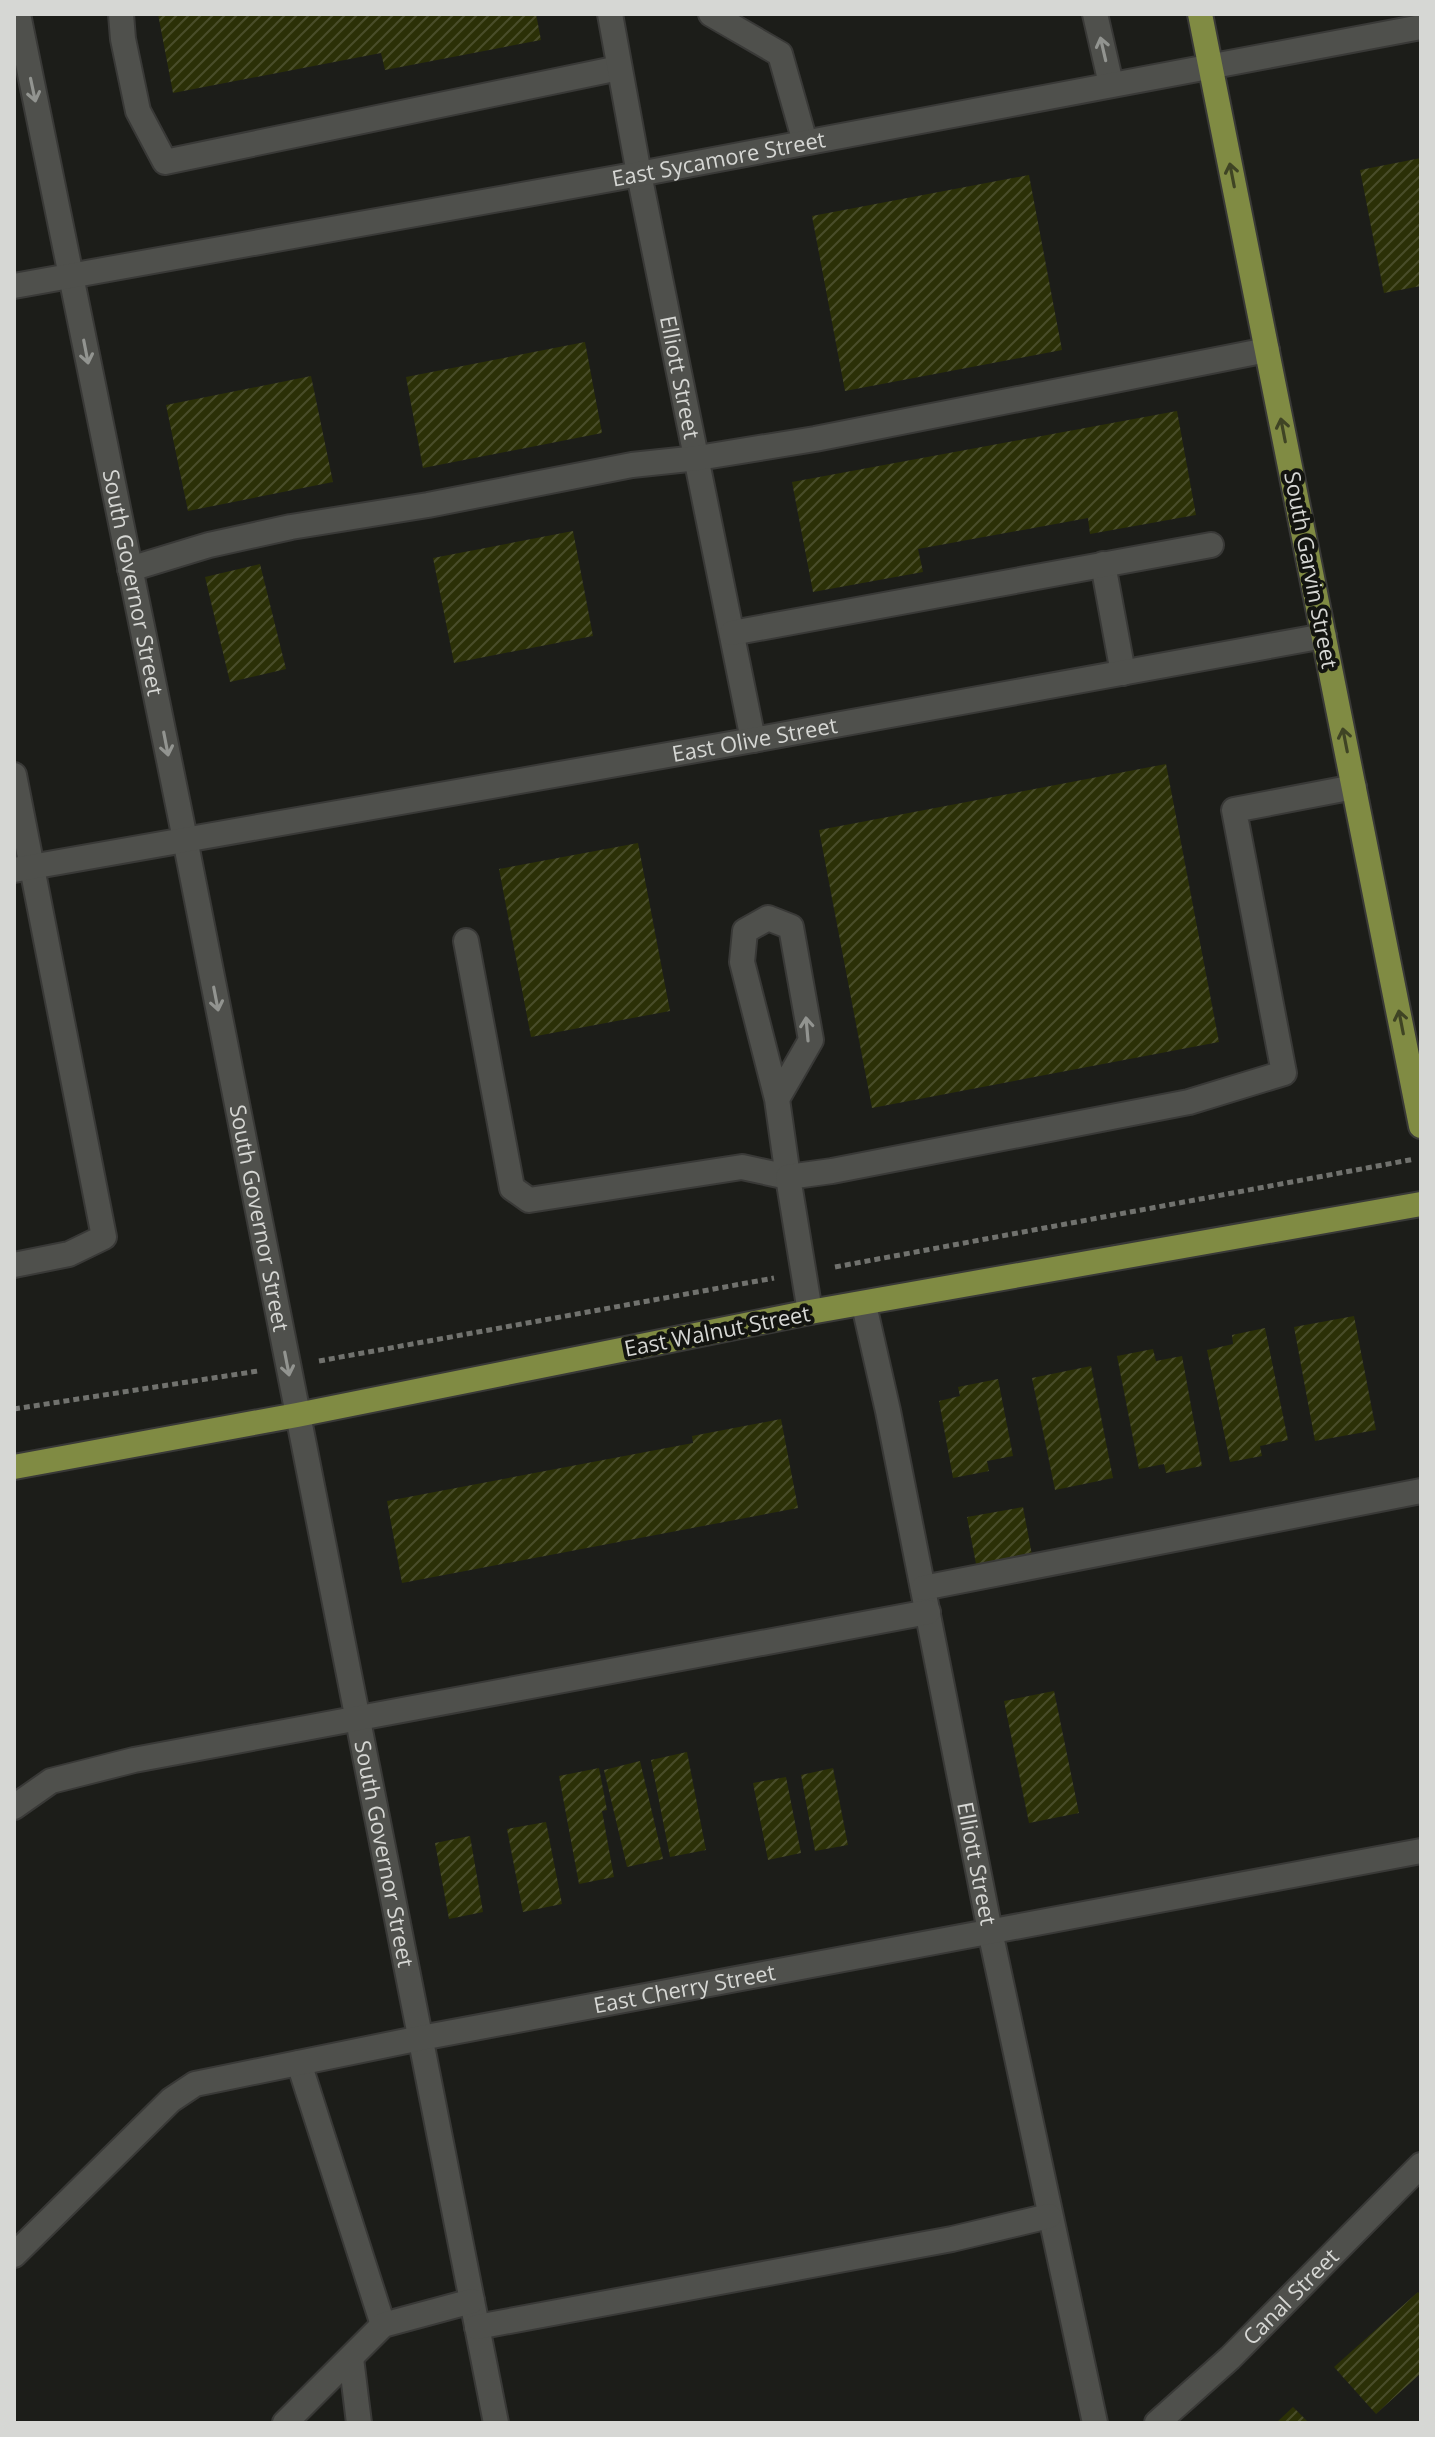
<svg xmlns="http://www.w3.org/2000/svg" width="1435" height="2437" font-family="'Open Sans',sans-serif">
  <style>
    .building { fill: url(#building-hatch) }
    .lines { fill: none; stroke-linecap: round; stroke-linejoin: round }
    .minor-casing { stroke: #393937; stroke-width: 28 }
    .major-casing { stroke: #393937; stroke-width: 28 }
    .path { stroke: #71726e; stroke-width: 5; stroke-dasharray: 6 4; stroke-linecap: butt }
    .minor { stroke: #4f504c; stroke-width: 24 }
    .major { stroke: #808b43; stroke-width: 24 }
    .oneway { stroke: #929490 }
    .oneway2 { stroke: #3f4424 }
    .labels { text-anchor: middle; stroke-width: 8; stroke-linejoin: round; paint-order: stroke }
    .street-label { font-size: 22px; fill: #d6d7d4; stroke: #131410 }
  </style>
  <defs>
    <pattern id="building-hatch" width="6" height="6" patternUnits="userSpaceOnUse" patternTransform="scale(2)"><rect width="6" height="6" fill="#2b3007"/><path d="M-1 1l2-2M0 6l6-6M5 7l2-2" fill="none" stroke="#494d2a"/></pattern>
  </defs>
  <rect width="100%" height="100%" fill="#1c1d19"/>
  <path class="building" d="M158,14h378l5,26 -156,30 -4,-17 -208,40z
    M1421,158v128l-37,7 -24,-123z
    M1029,175l33,175 -217,41 -33,-175z
    M585,342l17,91 -179,35 -17,-91z
    M311,376l22,106 -145,29 -22,-106z
    M1177,411l19,104 -106,19 -2,-16 -170,31 5,23 -110,20 -21,-110z
    M573,531l20,105 -139,27 -21,-105z
    M260,564l26,105 -56,13 -25,-105z
    M1166,764l53,278 -347,66 -53,-278z
    M638,843l32,168 -139,26 -32,-168z
    M1354,1316l22,114 -61,11 -21,-114z
    M1265,1328l23,112 -28,6 2,10 -32,6 -23,-112 26,-6 -1,-9z
    M1153,1349l3,12 26,-5 20,110 -36,7 -2,-9 -25,5 -22,-113z
    M1091,1366l22,112 -58,12 -23,-112z
    M998,1379l15,77 -26,5 2,10 -36,7 -14,-77 21,-5 -2,-9z
    M781,1419l17,89 -396,75 -15,-82 306,-58 -1,-7z
    M1023,1507l9,48 -56,9 -9,-47z
    M1054,1691l25,122 -50,10 -25,-122z
    M687,1752l19,98 -36,7 -19,-97z
    M640,1761l23,98 -36,8 -23,-97z
    M599,1768l8,42 -5,1 12,66 -35,7 -20,-108z
    M833,1768l15,77 -33,6 -14,-76z
    M786,1777l15,76 -33,7 -15,-77z
    M546,1822l16,82 -39,8 -16,-83z
    M470,1836l13,76 -34,7 -14,-76z
    M1418,2292l3,3v78l-45,41 -42,-47z
    M1293,2407l16,16h-33z"/>
  <g class="lines">
    <g class="minor-casing">
      <g id="minor">
        <path id="s1" d="M18,14l167,825 311,1584"/>
        <path d="M121,14l2,25 15,72 27,51 454,-94"/>
        <path id="s2" d="M610,14l29,160 114,566"/>
        <path d="M711,14l69,40 25,88"/>
        <path d="M1095,14l16,70"/>
        <path id="s3" d="M14,286l625,-112 782,-147"/>
        <path d="M1103,564l20,109"/>
        <path d="M130,569l79,-24 82,-18 137,-22 204,-40 66,-7 117,-19 452,-89"/>
        <path d="M732,633l479,-88"/>
        <path d="M14,775l90,462 -35,17 -55,11"/>
        <path id="s4" d="M14,870l739,-130 571,-104"/>
        <path d="M466,941l46,247 17,12 213,-33 46,10 -11,-78 -35,-137 3,-31 23,-13 23,9 20,113 -34,59"/>
        <path id="s5" d="M864,1305l24,106 102,520 105,492"/>
        <path d="M810,1312l-22,-135 44,-6 357,-69 95,-29 -50,-263 120,-23"/>
        <path d="M923,1588l498,-97"/>
        <path d="M14,1807l37,-26 83,-21 794,-148"/>
        <path d="M299,2063l84,262"/>
        <path id="s6" d="M14,2255l157,-155 24,-16 226,-46 1000,-187"/>
        <path d="M477,2327l475,-88 97,-23"/>
        <path d="M351,2358l8,65"/>
        <path d="M285,2423l98,-98 89,-24"/>
        <path id="s7" d="M1157,2423l73,-65 191,-193"/>
      </g>
    </g>
    <g class="major-casing">
      <path id="major" d="M1200,14l221,1112
        M14,1467l283,-52 513,-103 611,-108"/>
    </g>
    <path class="path" d="M835,1267l580,-108
      M319,1361l455,-83
      M14,1409l244,-38"/>
    <use href="#minor" class="minor"/>
    <use href="#major" class="major"/>
  </g>
  <defs><path id="oneway-shaft" d="M-6 0H5M1.5-3L5.5 0L1.5 3" fill="none" stroke-width="1.6" stroke-linecap="round" stroke-linejoin="round" transform="scale(2)"/></defs>
  <g class="oneway">
    <use href="#oneway-shaft" transform="translate(1103 49) rotate(-103)"/>
    <use href="#oneway-shaft" transform="translate(33 90) rotate(78)"/>
    <use href="#oneway-shaft" transform="translate(86 352) rotate(79)"/>
    <use href="#oneway-shaft" transform="translate(166 744) rotate(79)"/>
    <use href="#oneway-shaft" transform="translate(216 999) rotate(79)"/>
    <use href="#oneway-shaft" transform="translate(807 1029) rotate(-95)"/>
    <use href="#oneway-shaft" transform="translate(287 1364) rotate(79)"/>
  </g>
  <g class="oneway2">
    <use href="#oneway-shaft" transform="translate(1232 175) rotate(-101)"/>
    <use href="#oneway-shaft" transform="translate(1283 430) rotate(-101)"/>
    <use href="#oneway-shaft" transform="translate(1345 740) rotate(-101)"/>
    <use href="#oneway-shaft" transform="translate(1401 1022) rotate(-101)"/>
  </g>
  <g class="labels">
    <g class="street-label">
      <text dy="8" stroke="none"><textPath href="#s3" startOffset="716">East Sycamore Street</textPath></text>
      <text dy="8" stroke="none"><textPath href="#s2" startOffset="370">Elliott Street</textPath></text>
      <text transform="translate(1311 570) rotate(79)" y="8">South Garvin Street</text>
      <text dy="8" stroke="none"><textPath href="#s1" startOffset="580">South Governor Street</textPath></text>
      <text dy="8" stroke="none"><textPath href="#s4" startOffset="752">East Olive Street</textPath></text>
      <text dy="8" stroke="none"><textPath href="#s1" startOffset="1228">South Governor Street</textPath></text>
      <text transform="translate(717 1331) rotate(-11)" y="8">East Walnut Street</text>
      <text dy="8" stroke="none"><textPath href="#s1" startOffset="1876">South Governor Street</textPath></text>
      <text dy="8" stroke="none"><textPath href="#s5" startOffset="570">Elliott Street</textPath></text>
      <text dy="8" stroke="none"><textPath href="#s6" startOffset="748">East Cherry Street</textPath></text>
      <text dy="8" stroke="none"><textPath href="#s7" startOffset="184">Canal Street</textPath></text>
    </g>
  </g>
  <rect width="1435" height="2437" fill="none" stroke="#d6d7d4" stroke-width="32"/>
</svg>
